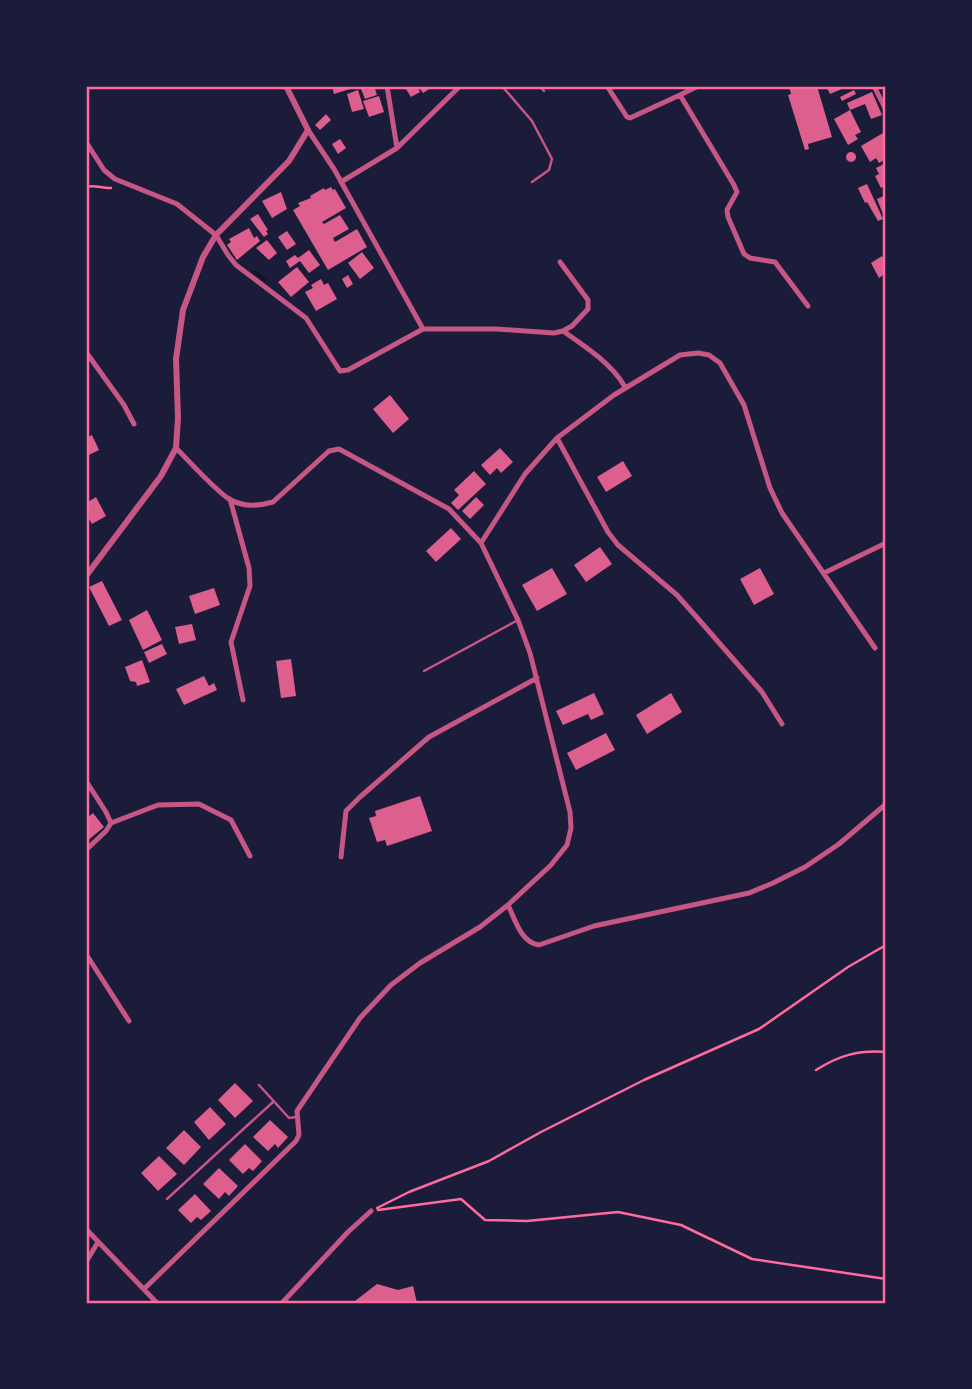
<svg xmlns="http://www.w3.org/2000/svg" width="972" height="1389" font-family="'Varela Round',sans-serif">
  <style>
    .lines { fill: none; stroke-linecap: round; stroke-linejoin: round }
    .stream { stroke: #12122b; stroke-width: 3.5 }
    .building { fill: #dd5f8e }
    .path { stroke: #ff6b9d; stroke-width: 2.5 }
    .service { stroke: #c65784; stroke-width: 2.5 }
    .minor { stroke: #c65784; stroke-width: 5 }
    .tertiary { stroke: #c65784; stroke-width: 6 }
    .neatline { fill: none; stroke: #ff6b9d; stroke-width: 2.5 }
  </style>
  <rect width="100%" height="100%" fill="#1b1b3a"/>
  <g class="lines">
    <path class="stream" d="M255,272l10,8"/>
  </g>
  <path class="building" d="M332,86h28l-26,8z
    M374,86l3,9 -12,4 -4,-10z
    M404,86h13l3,6 -9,5z
    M418,86h16l-11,7z
    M789,86h28l15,51 -24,7 1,5 -4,1 -17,-55 3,-1z
    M826,86h23l-19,8z
    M358,90l6,19 -12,3 -5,-18z
    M854,90l2,4 -14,7 -2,-4z
    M872,92l10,23 -11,4 -6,-15 -15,6 -3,-7z
    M379,96l5,16 -15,5 -6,-16z
    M850,110l11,22 -6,3 3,4 -10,6 -14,-26z
    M326,114l5,6 -11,10 -5,-5z
    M883,133l3,4v22l-7,4 -3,-5 -6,4 -9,-16z
    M340,139l6,9 -8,6 -6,-10z
    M846 157a5 5 0 1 1 10 0a5 5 0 1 1-10 0Z
    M884,164l2,21 -5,3 -6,-12 4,-2 -3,-6z
    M867,184l16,35 -5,2 -11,-19 -2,1 -7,-15z
    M331,187l2,3 2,-1 11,19 -24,14 2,2 16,-9 9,14 -16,9 2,4 22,-13 10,18 -39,23 -35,-60 7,-4 -2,-3 13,-5 -1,-2 14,-8 1,2z
    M281,192l6,17 -15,9 -10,-17z
    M886,195v27l-9,-23z
    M258,214l10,16 -2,1 2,3 -4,3 -14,-18z
    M249,228l5,10 3,-2 3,5 -23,19 -10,-15 4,-3 -2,-3z
    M287,231l9,13 -9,6 -9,-13z
    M267,240l10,13 -8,7 -13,-12z
    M309,250l11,15 -11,8 -9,-12 -10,7 -4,-7 9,-6 3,3z
    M362,252l12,16 -14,11 -12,-16z
    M882,256l4,8v9l-7,5 -8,-15z
    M297,267l12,15 -18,15 -13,-15z
    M348,275l5,9 -6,4 -5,-9z
    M321,279l3,6 4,-2 9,16 -21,12 -11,-19 8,-4 -2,-3z
    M390,395l19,24 -16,14 -20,-24z
    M92,435l7,15 -10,5 -3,-8v-9z
    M500,448l13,14 -12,11 -4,-5 -7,7 -9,-10z
    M623,461l9,15 -26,16 -9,-15z
    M474,471l12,13 -28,26 -7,-7 8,-8 -5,-5z
    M96,497l10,19 -14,8 -6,-10v-11z
    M476,497l8,8 -14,14 -8,-8z
    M451,528l10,11 -25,23 -10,-11z
    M600,547l12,17 -26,18 -12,-17z
    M552,568l15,26 -30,17 -15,-26z
    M760,568l14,26 -20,11 -14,-26z
    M102,581l20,39 -13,6 -20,-39z
    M214,588l6,17 -25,9 -6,-18z
    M147,610l15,30 -19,10 -14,-30z
    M192,624l4,16 -17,4 -4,-17z
    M162,644l5,10 -18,9 -5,-11z
    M291,659l5,37 -15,2 -5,-37z
    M142,660l8,22 -13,4 -1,-4 -6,-1 -5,-14z
    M204,676l5,10 5,-3 3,7 -33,15 -8,-16z
    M594,693l10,21 -13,6 -3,-6 -25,11 -7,-14z
    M671,693l11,19 -35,22 -11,-19z
    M606,733l9,17 -39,20 -9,-17z
    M420,796l12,35 -45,15 -2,-6 -8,2 -8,-24 7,-2 -1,-5z
    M93,813l11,14 -18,15v-23z
    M235,1083l18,18 -18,17 -17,-18z
    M210,1107l16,17 -17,16 -15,-18z
    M270,1120l18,17 -10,11 -3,-4 -7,7 -15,-14z
    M184,1130l17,17 -17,18 -18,-17z
    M245,1144l17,17 -9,10 -4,-3 -6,6 -14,-14z
    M159,1156l18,18 -19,17 -17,-18z
    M219,1168l19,18 -9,10 -4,-4 -6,7 -16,-15z
    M195,1194l16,17 -10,9 -4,-3 -6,6 -13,-13z
    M377,1284l21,6 15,-4 4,17h-61l-1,-2z"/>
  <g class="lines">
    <path class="path" d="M86,187c8,-3 17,2 25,1
      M816,1070c24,-15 42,-20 70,-18
      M377,1208l32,-16 80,-31 52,-29 103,-52 115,-51 89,-62 38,-22
      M378,1210l83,-11 24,21 42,1 91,-9 63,13 71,34 134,20"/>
    <path class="service" d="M502,86l30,35 20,38 -3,11 -17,12
      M540,86l4,5
      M424,671l94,-51
      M259,1085l30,33 7,-1
      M167,1199l106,-97"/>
    <path class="minor" d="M387,86l10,62
      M607,86l20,31 3,1 50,-23
      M698,86l-18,9 54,90 3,7 -10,18 1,7 16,37 6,4 25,4 33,44
      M874,86l12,24
      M308,130l26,39 89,160h74l57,4 9,-2 9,-5 16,-17v-9l-28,-38
      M86,142l18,28 11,9 62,25 39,31 12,20 8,10 70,53 34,53 8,-1 75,-41
      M341,182l56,-34 63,-62
      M563,331c23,16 49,33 62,56
      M86,352l38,53 10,19
      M557,438l51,94 10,13 59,50 23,26 62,71 20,32
      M230,499l19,69 1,18 -19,56 12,58
      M481,543l44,-69 32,-36 57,-43 66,-40 18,-2 11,2 11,8 24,42 26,83 12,25 93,135
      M824,573l62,-30
      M86,781l20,31 5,11
      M86,850l20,-19 5,-8 47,-18 41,-1 32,16 19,36
      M341,857l5,-46 14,-14 69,-60 108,-59
      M508,905c7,14 13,38 31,40l55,-19 155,-33 24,-10 32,-16 34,-23 47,-40
      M86,954l43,67
      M86,1229l71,74
      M86,1262l12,-20
      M144,1289l152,-148 3,-6 -2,-24 63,-93 31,-33 29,-22 60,-36 28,-22 43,-40 16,-20 4,-17 -1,-16 -40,-159 -12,-33 -37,-77 -32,-34 -110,-60 -10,2 -56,51c-14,4 -31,5 -44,-3 -14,-9 -40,-38 -53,-51
      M282,1303l66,-71 23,-21"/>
    <path class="tertiary" d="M86,576l75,-100 15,-28 2,-30 -2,-59 7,-49 20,-53 13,-22 73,-74 19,-31 -22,-44"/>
  </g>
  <rect width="972" height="1389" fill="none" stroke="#1b1b3a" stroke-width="175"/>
  <rect x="88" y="88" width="796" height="1214" class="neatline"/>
</svg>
